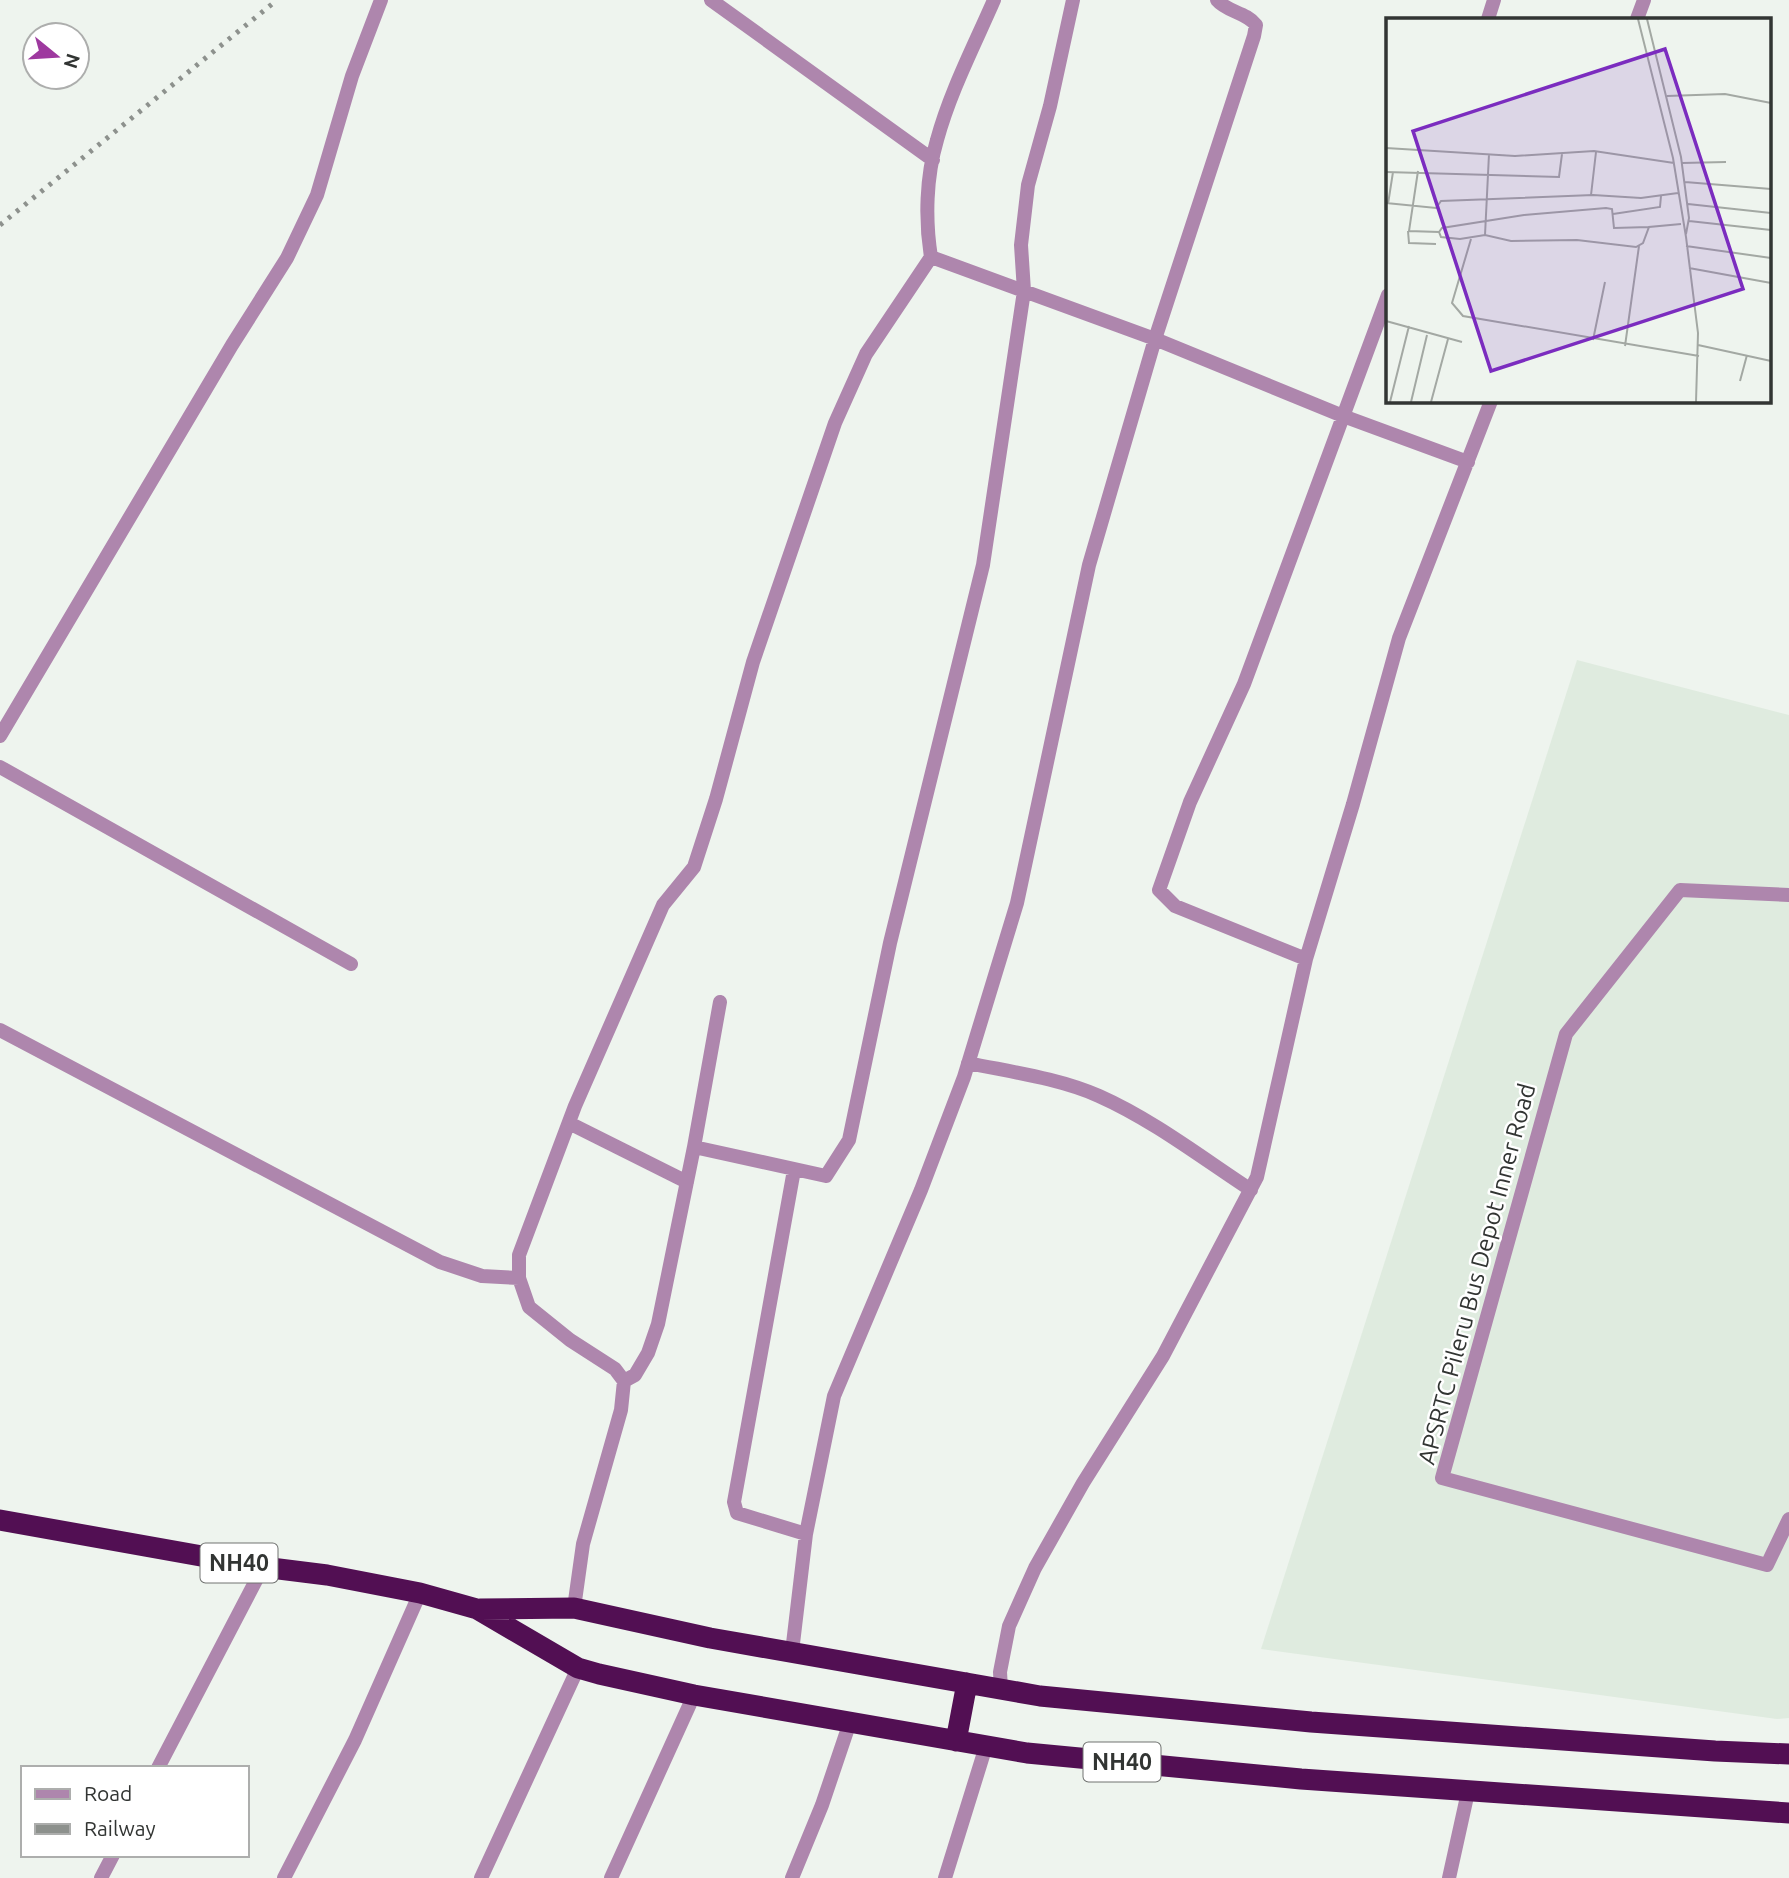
<svg xmlns="http://www.w3.org/2000/svg" width="1789" height="1878" font-family="Ubuntu,sans-serif">
  <style>
    .built { fill: #dfebdf }
    .lines { fill: none; stroke-linecap: round; stroke-linejoin: round }
    .lane { stroke: #ae86ad; stroke-width: 14 }
    .street { stroke: #ae86ad; stroke-width: 14 }
    .highway { stroke: #520f53; stroke-width: 21 }
    .rail { stroke: #8d918d; stroke-width: 5; stroke-dasharray: 3.5 7; stroke-linecap: butt }
    .labels { text-anchor: middle; stroke-width: 5; stroke-linejoin: round; paint-order: stroke }
    .shield { fill: #fff; stroke: #707270; stroke-width: 2 }
    .shield-label { font-size: 23px; font-weight: bold; fill: #323533 }
    .street-label { font-size: 24px; fill: #323533; stroke: #fff }
    .inset-road { fill: none; stroke: #a3a8a3; stroke-width: 2 }
    .view { fill: #7b2cbf; fill-opacity: 0.15; stroke: #7b2cbf; stroke-width: 3.5 }
    .inset-edge { fill: none; stroke: #323533; stroke-width: 3.5 }
  </style>
  <rect width="100%" height="100%" fill="#eef4ee"/>
  <path class="built" d="M1577,660l212,55v1003l-12,1 -516,-70z"/>
  <g class="lines">
    <path class="lane" d="M1789,895l-109,-5 -114,144 -124,444 325,87 22,-46"/>
    <path class="street" d="M711,0l222,160
      M1488,19l6,-19
      M1637,19l7,-19
      M931,257l224,82 188,77 125,46
      M0,736l232,-391 55,-87 30,-63 35,-119 29,-76
      M0,767l351,197
      M1306,959l-131,-53 -16,-16 31,-88 54,-118 144,-389
      M0,1030l440,232 42,14 37,2
      M968,1063c43,9 90,15 131,33 54,24 103,62 152,94
      M569,1123l118,59
      M694,1147l26,-145
      M794,1170l-60,332 3,11 69,21
      M624,1381l11,-6 13,-22 10,-29 36,-177 132,29 23,-36 41,-197 93,-378 41,-274 -3,-46 7,-60 22,-79 23,-106
      M574,1608l9,-64 38,-134 3,-29 -9,-12 -45,-29 -41,-33 -10,-29v-23l56,-149 88,-201 31,-38 22,-68 37,-137 82,-239 31,-69 65,-97c-6,-37 -5,-80 6,-117 13,-48 37,-94 57,-140
      M792,1652l14,-118 28,-138 87,-206 43,-113 53,-174 72,-338 66,-226 99,-303 2,-11c-10,-13 -29,-13 -39,-25
      M1001,1689l-1,-17 9,-46 26,-58 48,-85 80,-127 94,-179 49,-218 47,-155 46,-166 92,-237
      M158,1768l105,-201
      M101,1878l12,-23
      M284,1878l71,-138 65,-147
      M481,1878l97,-210
      M611,1878l83,-183
      M792,1878l30,-73 28,-83
      M945,1878l41,-132
      M1449,1878l19,-86"/>
    <path class="highway" d="M0,1520l263,47 64,8 93,18 57,16 101,59 21,6 95,21 333,58 274,26 488,34
      M480,1609l94,-1 136,30 330,58 271,26 404,29 74,3
      M956,1741l11,-58"/>
    <path class="rail" d="M0,225l277,-225"/>
  </g>
  <g class="labels">
    <g class="shield">
      <rect x="200.5" y="1543.5" width="77" height="39" rx="5"/>
      <rect x="1083.5" y="1742.5" width="77" height="39" rx="5"/>
    </g>
    <g class="shield-label">
      <text x="239" y="1571">NH40</text>
      <text x="1122" y="1770">NH40</text>
    </g>
    <g class="street-label">
      <text transform="translate(1477 1274) rotate(-75)" y="8">APSRTC Pileru Bus Depot Inner Road</text>
    </g>
  </g>
  <g transform="translate(1386 18)">
    <rect width="385" height="385" fill="#eef4ee"/>
    <path class="inset-road" d="M252,1l35,139 13,79 12,96 -2,69M261,1l34,138 8,61 -3,16M281,78l58,-2 46,9M0,130l129,8 79,-5 80,12M296,145l44,-1M32,153l-9,60 30,1 2,5 19,2 25,-4 26,6 66,-1 59,7 7,-4 6,-16 32,-3M0,154l173,5 3,-23M299,164l86,7M205,177l5,-43M0,185l50,5 5,-7 152,-6 48,3 37,-5M2,186l5,-32M302,186l83,9M227,196l47,-7 1,-11M303,203l82,9M22,213l1,12 27,1M53,214l3,-4 82,-13 82,-7 6,1 2,19 35,-1M99,217l4,-81M85,221l-19,64 11,13 236,40M300,228l85,12M303,250l82,15M0,303l76,21M207,322l12,-58M312,327l73,16M239,328l14,-100M354,363l7,-26M4,384l19,-76M25,384l16,-67M45,384l17,-63"/>
    <path class="view" d="M279,31l78,240 -252,82 -78,-240z"/>
    <rect width="385" height="385" class="inset-edge"/>
  </g>
  <rect x="21" y="1766" width="228" height="91" fill="#ffffff" stroke="#adaead" stroke-width="2"/>
  <rect x="35" y="1789" width="35" height="10" fill="#ae86ad" stroke="#adaead" stroke-width="2"/>
  <text x="84" y="1801" font-size="21" fill="#323533">Road</text>
  <rect x="35" y="1824" width="35" height="10" fill="#8d918d" stroke="#adaead" stroke-width="2"/>
  <text x="84" y="1836" font-size="21" fill="#323533">Railway</text>
  <g transform="translate(56 56) rotate(108)"><circle r="33" fill="#ffffff" stroke="#adaead" stroke-width="2"/>
  <path d="M0-5L12 26L0 18L-12 26Z" fill="#9e399f"/>
  <text y="-10" font-size="19" font-weight="bold" text-anchor="middle" fill="#323533">N</text>
  </g>
</svg>
